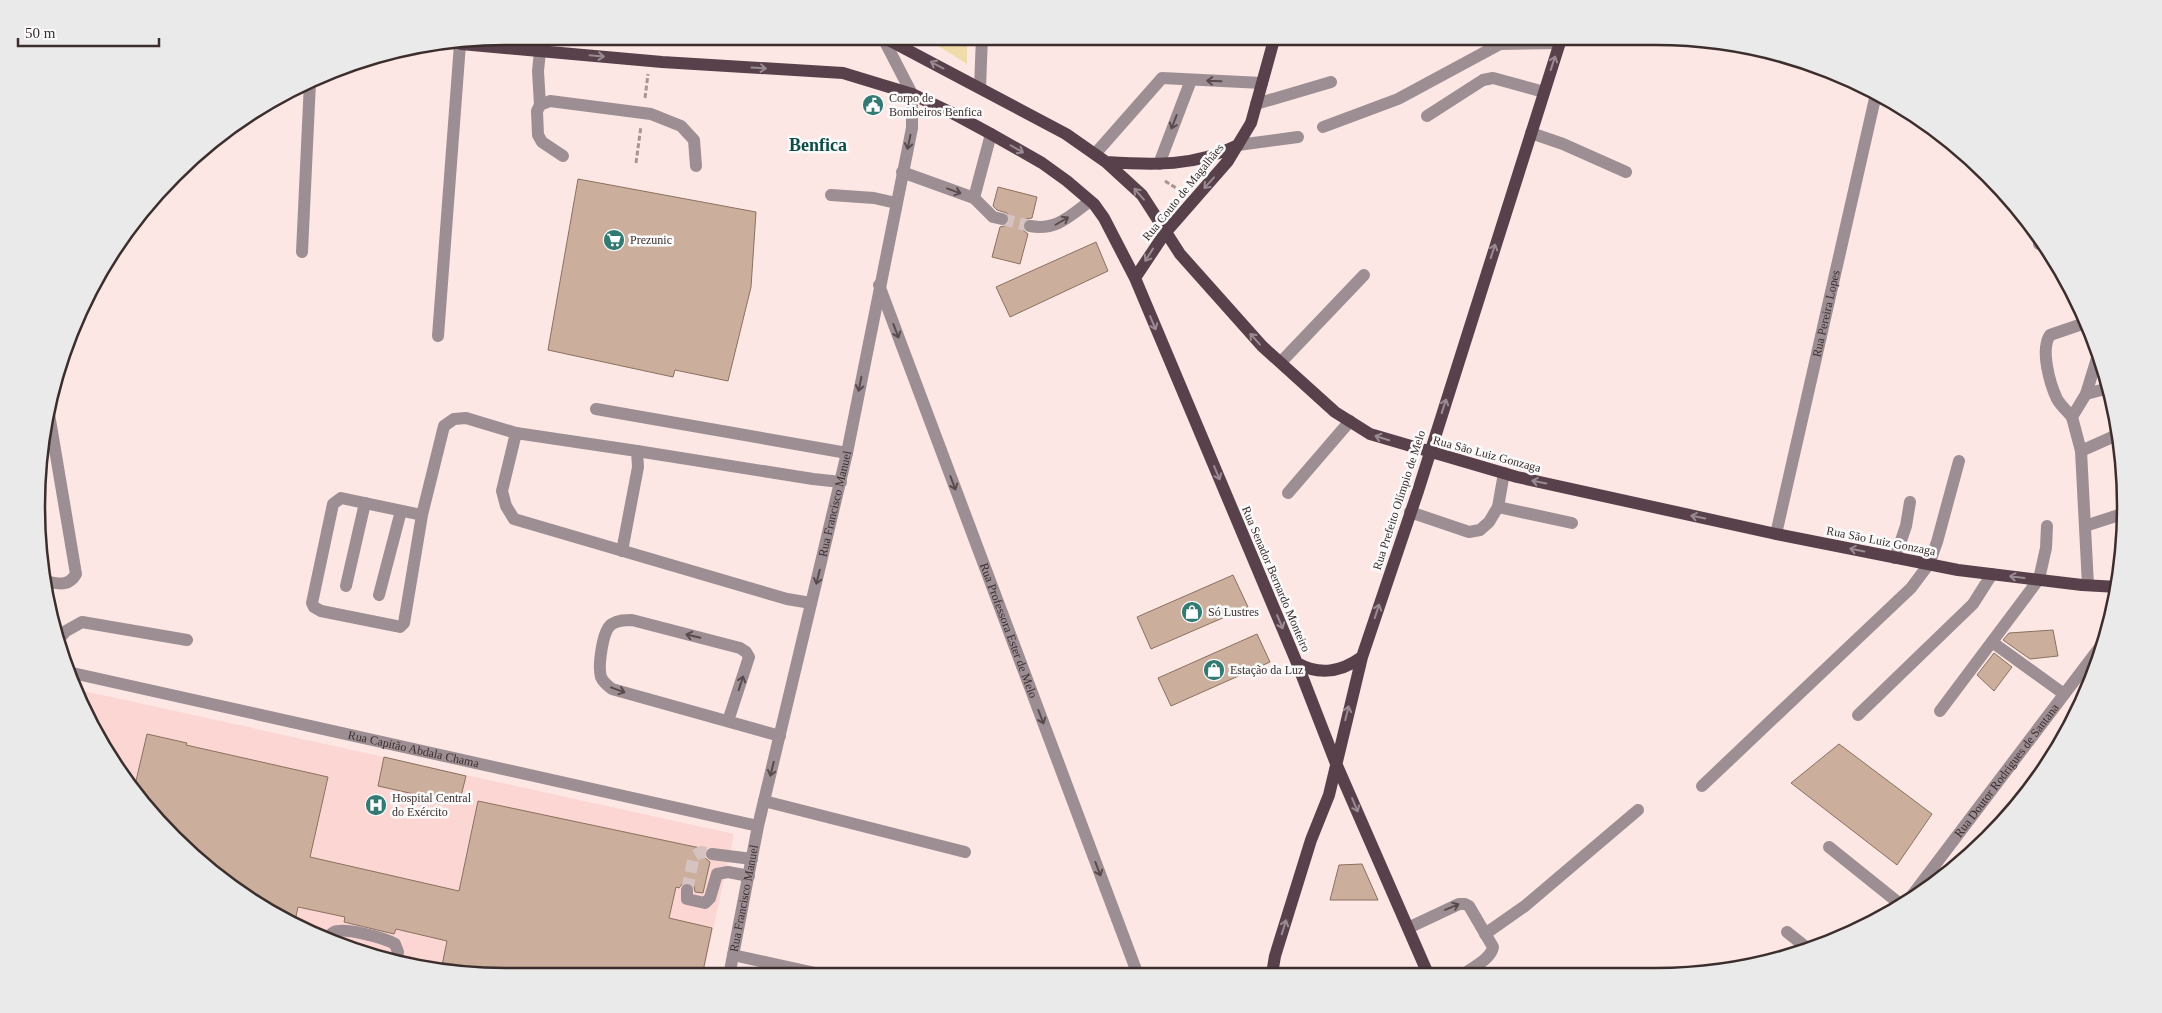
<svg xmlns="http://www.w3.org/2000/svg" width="2162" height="1013" font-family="'Times New Roman',serif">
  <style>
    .built { fill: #fbd6d3 }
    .green { fill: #f0dcaa }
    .building { fill: #cbaf9c; stroke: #8a705e }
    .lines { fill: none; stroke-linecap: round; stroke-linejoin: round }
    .minor-tunnel { stroke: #d6c2c0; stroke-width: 12; stroke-dasharray: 12 6; stroke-linecap: butt }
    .path { stroke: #a79593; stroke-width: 3; stroke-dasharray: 5 2.5; stroke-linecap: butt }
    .minor { stroke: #9c8e93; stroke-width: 12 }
    .major { stroke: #59414c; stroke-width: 12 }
    .oneway { stroke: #998b92 }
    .oneway2 { stroke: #594b4c }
    .labels { text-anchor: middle; stroke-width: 5; stroke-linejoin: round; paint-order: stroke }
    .poi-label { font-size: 12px; fill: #3c2e2d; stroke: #fafafa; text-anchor: start }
    .street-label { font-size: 12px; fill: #3c2e2d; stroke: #fafafa }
    .district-label { font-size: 18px; font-weight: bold; fill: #0e4c46; stroke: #fafafa }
    .rim { fill: none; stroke: #3c2e2d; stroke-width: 2.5 }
  </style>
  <rect width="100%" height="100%" fill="#fde7e5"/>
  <path class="built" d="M75,689l659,145 -31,142 -197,1 -91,-9 -88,-27 -131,-81 -97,-119z"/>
  <path class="green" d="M906,36h61v28l-29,-18z"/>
  <path class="building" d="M578,179l178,33 -5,75 -23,94 -53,-11 -2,7 -125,-27z
    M998,187l39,10 -5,21 -6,1 -4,6 1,5 5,4 -8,30 -28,-7 8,-30 8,-2 2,-5 -3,-7 -10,-3 -4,-4z
    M1096,242l12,29 -98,46 -14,-30z
    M1233,575l15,32 -97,42 -14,-32z
    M2053,630l5,26 -28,3 -27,-19 6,-7z
    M1257,634l13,28 -99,44 -13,-28z
    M1994,653l18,14 -18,24 -17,-16z
    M147,734l40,9 -1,2 142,32 -18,80 149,34 19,-90 227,48 -1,8 6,5 -7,31 -8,-1 -1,-6 -7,-4 -4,1 -4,5 -3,-1 -7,31 43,10 -10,48 -196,1 -65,-7 6,-29 -51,-12 -2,5 -50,-12 1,-5 -47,-10 -3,14 -99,-61 -61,-75z
    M1839,744l93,70 -35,51 -106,-82z
    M384,757l82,19 -7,28 -81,-18z
    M1362,864l16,36h-48l9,-35z"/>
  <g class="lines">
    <path class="minor-tunnel" d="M1002,219l28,7
      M687,890l7,-34 7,-4 11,2"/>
    <path class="path" d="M645,98l3,-24
      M636,163l5,-37
      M1165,181l16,10"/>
    <g class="minor">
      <path d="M1644,36l4,3"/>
      <path d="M540,51l-2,20 2,34"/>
      <path d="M980,88l2,-52"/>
      <path d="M1256,104l75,-22"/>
      <path d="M1427,116l56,-36 10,-2 51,14"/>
      <path d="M1323,127l75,-28 102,-55 60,-1"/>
      <path d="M1531,133l32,11 63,28"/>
      <path d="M991,134l-17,64 19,19 9,2"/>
      <path d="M1238,145l60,-8"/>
      <path d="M1095,154l67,-76 100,5"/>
      <path d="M563,156l-21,-14 -4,-7 -1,-24 3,-6 10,-4 101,13 30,12 13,14 2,26"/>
      <path d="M1159,164l32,-84"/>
      <path d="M902,172l72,26"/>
      <path d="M831,195l43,3 22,5"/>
      <path d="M1030,226c26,5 40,-10 60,-25"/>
      <path d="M2039,244l5,-2"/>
      <path d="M302,252l8,-170"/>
      <path id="s1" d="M879,285l259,690"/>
      <path d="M438,336l22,-292"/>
      <path d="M1281,362l83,-87"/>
      <path d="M2086,394l23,-6"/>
      <path d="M596,409l251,44"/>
      <path d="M2072,417c-4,-5 -11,-11 -15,-18 -7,-15 -17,-49 -7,-64l38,-13"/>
      <path d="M516,433l121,18 1,16 -16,84"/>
      <path d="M637,451l176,28 28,3"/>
      <path d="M2081,451l38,-17"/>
      <path d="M1288,493l62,-72"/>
      <path d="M1498,507l74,16"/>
      <path d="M1410,512l59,20 11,-2 9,-8 9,-15 6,-34"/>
      <path d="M422,515l-81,-17 -8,6 -21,99 2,4 7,4 75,15 4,1 4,-4 18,-108 22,-89 10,-7 12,-1 50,15 -14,58 4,15 8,13 273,80 24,4"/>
      <path d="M2085,526l40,-13"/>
      <path id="s2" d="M1776,534l100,-440"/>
      <path d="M1895,558l11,-32 4,-24"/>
      <path d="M43,581c14,2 25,7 33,-7l-28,-166"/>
      <path d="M2088,585l-7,-134 -9,-34 14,-23 12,-39"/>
      <path d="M346,586l19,-83"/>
      <path d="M379,595l22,-84"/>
      <path d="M57,641l9,-10 16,-9 105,18"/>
      <path d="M1992,642l72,52"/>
      <path id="s3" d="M68,672l690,154"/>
      <path d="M1940,711l99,-132 7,-31 1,-22"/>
      <path d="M1858,715l115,-111 19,-30"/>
      <path d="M728,721l21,-64 -3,-5 -6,-4 -108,-28c-7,0 -14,0 -20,4 -10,6 -14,43 -11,53 2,5 7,9 11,12l168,47"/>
      <path d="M1702,786l209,-198 18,-24 8,-22 22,-81"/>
      <path d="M764,801l201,51"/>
      <path d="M1829,847l71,57"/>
      <path d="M712,854l40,5"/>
      <path d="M687,890v9l18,4 5,-5 7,-24 11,-2 21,4"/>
      <path id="s4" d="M1910,898l193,-255"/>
      <path d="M1408,928l51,-24h6l4,2 24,41c-2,12 -20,20 -29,27"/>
      <path d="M1787,932l20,16"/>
      <path d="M1485,934l40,-28 113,-96"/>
      <path d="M326,941c3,-4 4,-7 8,-9 10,-5 51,6 61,12l3,8 -2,10"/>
      <path d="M733,955l96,21"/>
      <path id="s5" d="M729,976l29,-150 89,-373 65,-325v-34l-30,-58"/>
    </g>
    <path class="major" d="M881,36l185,98 40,28 36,33 38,59 82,92 73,66 35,22 147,43 259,57 182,36 124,15 36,2
      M461,44l201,18 181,11 69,21 42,20 37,20 51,29 25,18 27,23 10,14 31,60 162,385 38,98 93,213
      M1106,162c47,3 89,5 132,-17
      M1135,278l30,-45 63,-72 23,-38 24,-87
      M1297,663c23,13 44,9 65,-6
      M1272,974l3,-18 36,-116 18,-45 33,-138 56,-166 144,-455"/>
  </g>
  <defs><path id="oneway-shaft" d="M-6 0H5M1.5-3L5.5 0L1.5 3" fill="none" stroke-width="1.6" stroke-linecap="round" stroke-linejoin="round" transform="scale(1.25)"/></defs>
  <g class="oneway">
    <use href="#oneway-shaft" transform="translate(597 56) rotate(5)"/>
    <use href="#oneway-shaft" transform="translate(1553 63) rotate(-72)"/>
    <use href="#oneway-shaft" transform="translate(937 65) rotate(-152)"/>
    <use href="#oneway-shaft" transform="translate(759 68) rotate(4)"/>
    <use href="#oneway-shaft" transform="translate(1017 149) rotate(30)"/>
    <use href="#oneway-shaft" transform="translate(1209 183) rotate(132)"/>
    <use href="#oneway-shaft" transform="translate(1139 194) rotate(-131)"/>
    <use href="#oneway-shaft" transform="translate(1493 251) rotate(-72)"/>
    <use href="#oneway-shaft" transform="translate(1149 255) rotate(122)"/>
    <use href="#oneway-shaft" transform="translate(1153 323) rotate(67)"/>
    <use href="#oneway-shaft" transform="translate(1255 339) rotate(-132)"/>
    <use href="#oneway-shaft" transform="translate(1444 406) rotate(-72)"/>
    <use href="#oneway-shaft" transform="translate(1382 438) rotate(-163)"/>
    <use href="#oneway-shaft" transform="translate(1217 473) rotate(67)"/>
    <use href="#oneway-shaft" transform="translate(1539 482) rotate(-168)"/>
    <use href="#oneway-shaft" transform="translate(1698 517) rotate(-168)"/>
    <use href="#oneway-shaft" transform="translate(1857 550) rotate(-169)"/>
    <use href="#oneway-shaft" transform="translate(2017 577) rotate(-173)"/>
    <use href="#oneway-shaft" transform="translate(1377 611) rotate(-72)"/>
    <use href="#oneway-shaft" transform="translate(1280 622) rotate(67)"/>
    <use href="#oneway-shaft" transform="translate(1347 713) rotate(-76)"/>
    <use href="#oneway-shaft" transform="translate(1355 805) rotate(67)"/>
    <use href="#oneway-shaft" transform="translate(1284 927) rotate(-73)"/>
  </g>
  <g class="oneway2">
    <use href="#oneway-shaft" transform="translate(1214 81) rotate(-178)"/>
    <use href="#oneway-shaft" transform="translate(1174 122) rotate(111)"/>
    <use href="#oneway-shaft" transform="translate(909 142) rotate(102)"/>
    <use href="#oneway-shaft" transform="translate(954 191) rotate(20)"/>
    <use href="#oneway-shaft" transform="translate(1062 221) rotate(-30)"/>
    <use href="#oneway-shaft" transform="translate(896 331) rotate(69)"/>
    <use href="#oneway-shaft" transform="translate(860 384) rotate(101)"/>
    <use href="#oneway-shaft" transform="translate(953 483) rotate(69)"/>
    <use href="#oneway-shaft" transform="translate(818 577) rotate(104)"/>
    <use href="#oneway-shaft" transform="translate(693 636) rotate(-166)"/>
    <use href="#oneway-shaft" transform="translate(741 683) rotate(-72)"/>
    <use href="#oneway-shaft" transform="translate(618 690) rotate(20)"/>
    <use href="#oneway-shaft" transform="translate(1041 717) rotate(69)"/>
    <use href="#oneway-shaft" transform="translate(772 769) rotate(104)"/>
    <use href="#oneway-shaft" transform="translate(1098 869) rotate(69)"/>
    <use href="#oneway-shaft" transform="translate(1452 907) rotate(-23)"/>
  </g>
  <defs>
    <g id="civic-disc" transform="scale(1.125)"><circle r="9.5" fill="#327a72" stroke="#fafafa"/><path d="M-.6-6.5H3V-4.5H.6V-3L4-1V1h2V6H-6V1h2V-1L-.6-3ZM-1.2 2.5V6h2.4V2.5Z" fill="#fff"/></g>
    <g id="supermarket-disc" transform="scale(1.125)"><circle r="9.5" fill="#327a72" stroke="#fafafa"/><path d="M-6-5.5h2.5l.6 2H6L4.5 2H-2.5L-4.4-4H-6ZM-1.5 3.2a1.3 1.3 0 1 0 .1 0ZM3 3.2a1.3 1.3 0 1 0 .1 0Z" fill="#fff"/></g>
    <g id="shop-disc" transform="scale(1.125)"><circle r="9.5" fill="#327a72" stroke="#fafafa"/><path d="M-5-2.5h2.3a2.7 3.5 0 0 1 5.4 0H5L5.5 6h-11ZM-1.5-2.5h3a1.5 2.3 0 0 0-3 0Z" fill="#fff"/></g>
    <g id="hospital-disc" transform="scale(1.125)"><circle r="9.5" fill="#327a72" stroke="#fafafa"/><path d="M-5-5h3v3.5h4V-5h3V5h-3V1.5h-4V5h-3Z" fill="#fff"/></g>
  </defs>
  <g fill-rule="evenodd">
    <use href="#civic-disc" x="873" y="105"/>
    <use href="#supermarket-disc" x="614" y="240"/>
    <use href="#shop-disc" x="1192" y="612"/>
    <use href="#shop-disc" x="1214" y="670"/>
    <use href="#hospital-disc" x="376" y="805"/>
  </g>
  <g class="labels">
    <g class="poi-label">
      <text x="889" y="102">Corpo de<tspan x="889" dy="14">Bombeiros Benfica</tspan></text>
      <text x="630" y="244">Prezunic</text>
      <text x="1208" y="616">Só Lustres</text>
      <text x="1230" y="674">Estação da Luz</text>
      <text x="392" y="802">Hospital Central<tspan x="392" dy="14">do Exército</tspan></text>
    </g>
    <g class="street-label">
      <text transform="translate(1183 192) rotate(-51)" y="4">Rua Couto de Magalhães</text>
      <text dy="4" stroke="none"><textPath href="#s2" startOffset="226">Rua Pereira Lopes</textPath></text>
      <text transform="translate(1487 454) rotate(15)" y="4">Rua São Luiz Gonzaga</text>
      <text transform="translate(1399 500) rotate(-72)" y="4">Rua Prefeito Olímpio de Melo</text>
      <text dy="4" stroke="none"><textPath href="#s5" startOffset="484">Rua Francisco Manuel</textPath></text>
      <text transform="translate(1881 541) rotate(11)" y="4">Rua São Luiz Gonzaga</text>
      <text transform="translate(1276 579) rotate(67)" y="4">Rua Senador Bernardo Monteiro</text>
      <text dy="4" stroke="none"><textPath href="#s1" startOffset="369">Rua Professora Ester de Melo</textPath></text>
      <text dy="4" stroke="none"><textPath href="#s3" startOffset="354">Rua Capitão Abdala Chama</textPath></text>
      <text dy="4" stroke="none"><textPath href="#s4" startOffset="160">Rua Doutor Rodrigues de Santana</textPath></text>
      <text dy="4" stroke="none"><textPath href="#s5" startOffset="79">Rua Francisco Manuel</textPath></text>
    </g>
    <g class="district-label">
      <text x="818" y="151">Benfica</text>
    </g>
  </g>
  <path d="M0 0H2162V1013H0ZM506 45H1656A461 461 0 0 1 2117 506V507A461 461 0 0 1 1656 968H506A461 461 0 0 1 45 507V506A461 461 0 0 1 506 45Z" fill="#ebeaea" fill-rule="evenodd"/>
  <path class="rim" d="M506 45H1656A461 461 0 0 1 2117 506V507A461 461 0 0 1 1656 968H506A461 461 0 0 1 45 507V506A461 461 0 0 1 506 45Z"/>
  <path d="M18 38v8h141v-8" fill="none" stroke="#3c2e2d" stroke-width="2.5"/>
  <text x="25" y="38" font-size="15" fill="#3c2e2d" stroke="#fafafa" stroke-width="4" paint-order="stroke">50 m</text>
</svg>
